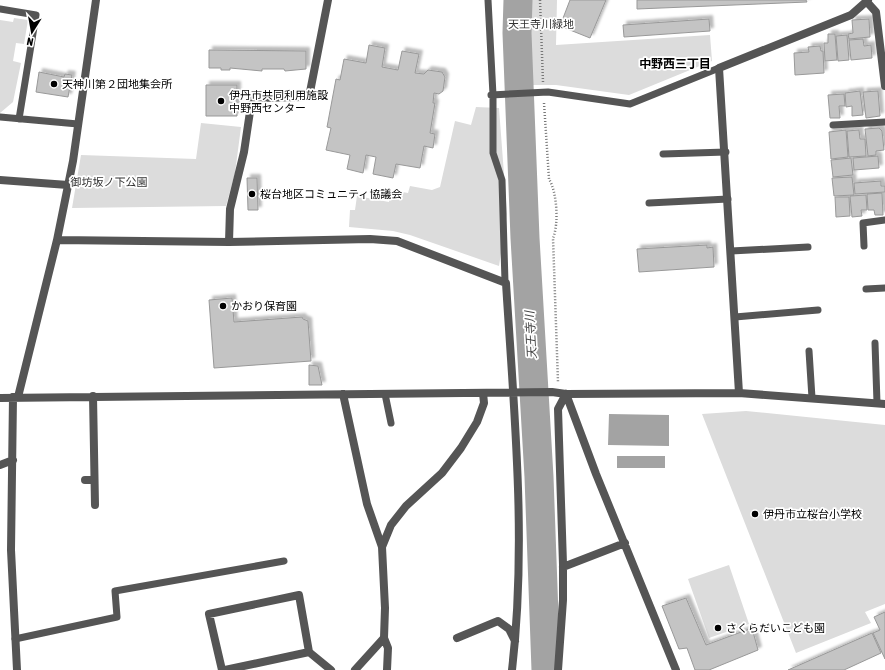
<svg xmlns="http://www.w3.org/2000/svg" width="885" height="670" font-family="'Asap Condensed','Noto Sans JP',sans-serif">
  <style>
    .green { fill: #dcdcdc }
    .water { fill: #a3a3a3 }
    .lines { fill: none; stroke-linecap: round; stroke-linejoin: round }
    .river { stroke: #a3a3a3; stroke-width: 29 }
    .building { fill: #c4c4c4; stroke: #999; filter: url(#shadow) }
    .path { stroke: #777; stroke-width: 2.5; stroke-dasharray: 1 2; stroke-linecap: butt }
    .service { stroke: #555; stroke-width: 7 }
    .minor { stroke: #555; stroke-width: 8 }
    .poi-dot { fill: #000; stroke: #fff; stroke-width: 1.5 }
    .labels { text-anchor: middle; stroke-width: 3.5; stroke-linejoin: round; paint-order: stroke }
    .park-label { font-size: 11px; fill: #333; stroke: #fff }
    .poi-label { font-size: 11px; fill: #000; stroke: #fff; text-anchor: start }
    .neighbourhood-label { font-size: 12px; font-weight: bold; fill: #000; stroke: #fff }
    .water-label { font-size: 12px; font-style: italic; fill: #444; stroke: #fff }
  </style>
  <defs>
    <filter id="shadow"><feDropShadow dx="3.5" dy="-3.5" stdDeviation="1" flood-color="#0004"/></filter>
  </defs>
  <rect width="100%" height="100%" fill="#fff"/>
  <path class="green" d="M525,0h32l-1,45 154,-10 2,26 -83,34 -73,-10h-26z
    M14,18l14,2 -4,24 -8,-1 -3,18 8,2 -8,39 -13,11v-93l13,2z
    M476,107l23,1 8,106 -8,52 -89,-31 -17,-4 -44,-4 1,-17h5l2,-14 32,6 1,-12 18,3 2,-7 22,4 8,-3 15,-66 16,4z
    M201,123l40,4 -6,46 -9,33 -154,2 9,-53 115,4z
    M746,411l139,14v179l-20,8 6,11 -75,30 -94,-239z
    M729,565l20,59 -40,14 -21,-59z"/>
  <path class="water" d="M609,414l60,1v31l-61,-1z
    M617,456h48v12h-48z"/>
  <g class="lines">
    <path class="river" d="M518,0l-1,33 8,205 14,239 7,193"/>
  </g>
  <path class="building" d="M570,0h36l-16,38 -30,-12z
    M637,0h169l1,2 -170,7z
    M709,19l1,12 -86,6 -1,-12z
    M869,19l1,18 -21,2 -1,-5 5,-1 -1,-13z
    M828,34h7l2,26 -12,1 -1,-18h4z
    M847,35l2,25 -11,1 -2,-25z
    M863,39l1,7 7,-1 1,13 -21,2 -2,-20z
    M369,45l16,3 -3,19 16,3 4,-19 17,3 -4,19 9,1 4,-4 14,2 3,5 -2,14 -4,3 -5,-1 -1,10h2l-5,30 5,1 -2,14 -9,-2 -4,22 -24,-4 -3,14 -20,-4 3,-17 -10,-2 -3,18 -16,-4 3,-14 -24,-5 5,-22 -4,-1 9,-48 4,1 4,-21 22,4z
    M820,46l1,5h2l1,22 -29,2 -1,-22 15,-1 -1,-5z
    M209,50l97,1v18l-21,2 -1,-2h-22v2l-32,-3v2h-9v-2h-12z
    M39,72l25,5 1,-3 7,1 -4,22 -32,-5z
    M206,85h31v31h-31z
    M860,91l3,24 -11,1v-10l-6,1 -1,-14z
    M878,91l2,25 -14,2 -3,-26z
    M844,94l1,12h-6l1,12h-10l-2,-23z
    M879,128l3,3 2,19 -8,1v4l-8,1 -3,-27z
    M846,130l2,27 -17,2 -2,-27z
    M859,130l1,9h5l1,17 -17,1 -2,-26z
    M878,156l1,12 -25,2 -1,-12z
    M851,158l2,17 -20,2 -2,-17z
    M852,177l2,18 -20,1 -2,-18z
    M247,178h10l1,32h-10z
    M881,181v5h4v6l-30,2 -1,-11z
    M882,193l1,22h-8l-1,-5h-6l-1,-16z
    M866,195l1,15h-6l1,6 -10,1 -2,-21z
    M835,197h14l1,19 -14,1z
    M707,245v3l6,-1 1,20 -75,5 -2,-23z
    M232,298l2,24 68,-5 1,2 5,2 3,40 -97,7 -5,-68z
    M309,365l9,1 4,19h-13z
    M686,598l20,47 46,-17 6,22 -49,20h-14l-8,-22 -8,1 -17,-43z
    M885,612v47l-12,-26 7,-3 -6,-13z
    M872,633l9,20 -37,17h-56z"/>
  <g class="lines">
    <path class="path" d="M540,0l3,82
      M544,103l5,76c8,13 10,45 4,59l5,144"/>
    <path class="service" d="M488,0l5,95v58l9,27 3,102
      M0,9l36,6 -17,104
      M491,95l57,-3 82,12 89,-36
      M0,117l78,7
      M833,125l52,-3
      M663,154l63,-2
      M649,203l79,-4
      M864,246l-1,-23 22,-3
      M731,251l77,-4
      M866,289l19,-1
      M735,317l83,-7
      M875,343l2,60
      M809,351l3,47
      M385,394l6,29
      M15,639l102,-22 -2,-26 169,-30"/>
    <path class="minor" d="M328,0l-18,92 -5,5 -53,1 -8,54 -14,57 -1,33 141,-3 27,2 109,42c8,129 21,258 6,387
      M867,2l9,10 9,74
      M0,180l68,5
      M57,240l172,2
      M739,393l-20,-325 132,-53 17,-15
      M343,394l24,110 15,43
      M566,394l30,80 80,196
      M93,396l2,109
      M13,397l-2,153 6,120
      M18,397l39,-157 16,-79 23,-161
      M0,398l552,-6 14,2 173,-1 146,11
      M0,465l13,-5
      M85,480h9
      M563,567l62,-24
      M384,638l4,10 -1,22
      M457,638l41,-17 11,8 6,12
      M222,670l-13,-56 90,-19 10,57 22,18
      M225,670l84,-18
      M355,670l29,-32 1,-30 -3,-61 9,-22 15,-19 36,-33 19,-25 16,-26 7,-19 -1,-10
      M558,670l5,-70v-36l-5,-155 8,-15"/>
  </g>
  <g class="poi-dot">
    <circle cx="54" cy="84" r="4"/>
    <circle cx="221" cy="101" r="4"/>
    <circle cx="252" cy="194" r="4"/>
    <circle cx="223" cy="306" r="4"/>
    <circle cx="755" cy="514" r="4"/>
    <circle cx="718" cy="628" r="4"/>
  </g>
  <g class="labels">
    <g class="park-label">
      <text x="541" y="28">天王寺川緑地</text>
      <text x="109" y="186">御坊坂ノ下公園</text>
    </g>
    <g class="poi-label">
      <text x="62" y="88">天神川第２団地集会所</text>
      <text x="229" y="99">伊丹市共同利用施設<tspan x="229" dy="13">中野西センター</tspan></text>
      <text x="260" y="198">桜台地区コミュニティ協議会</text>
      <text x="231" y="310">かおり保育園</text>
      <text x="763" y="518">伊丹市立桜台小学校</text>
      <text x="726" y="632">さくらだいこども園</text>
    </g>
    <g class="neighbourhood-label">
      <text x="675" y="68">中野西三丁目</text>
    </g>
    <g class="water-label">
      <text transform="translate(531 335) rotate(-93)" y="4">天王寺川</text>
    </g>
  </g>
  <g transform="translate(32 32) rotate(191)" stroke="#ffffff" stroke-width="3" paint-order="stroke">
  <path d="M0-3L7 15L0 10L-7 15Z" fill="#000000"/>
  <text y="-6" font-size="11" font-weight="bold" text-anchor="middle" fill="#000000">N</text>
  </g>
</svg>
